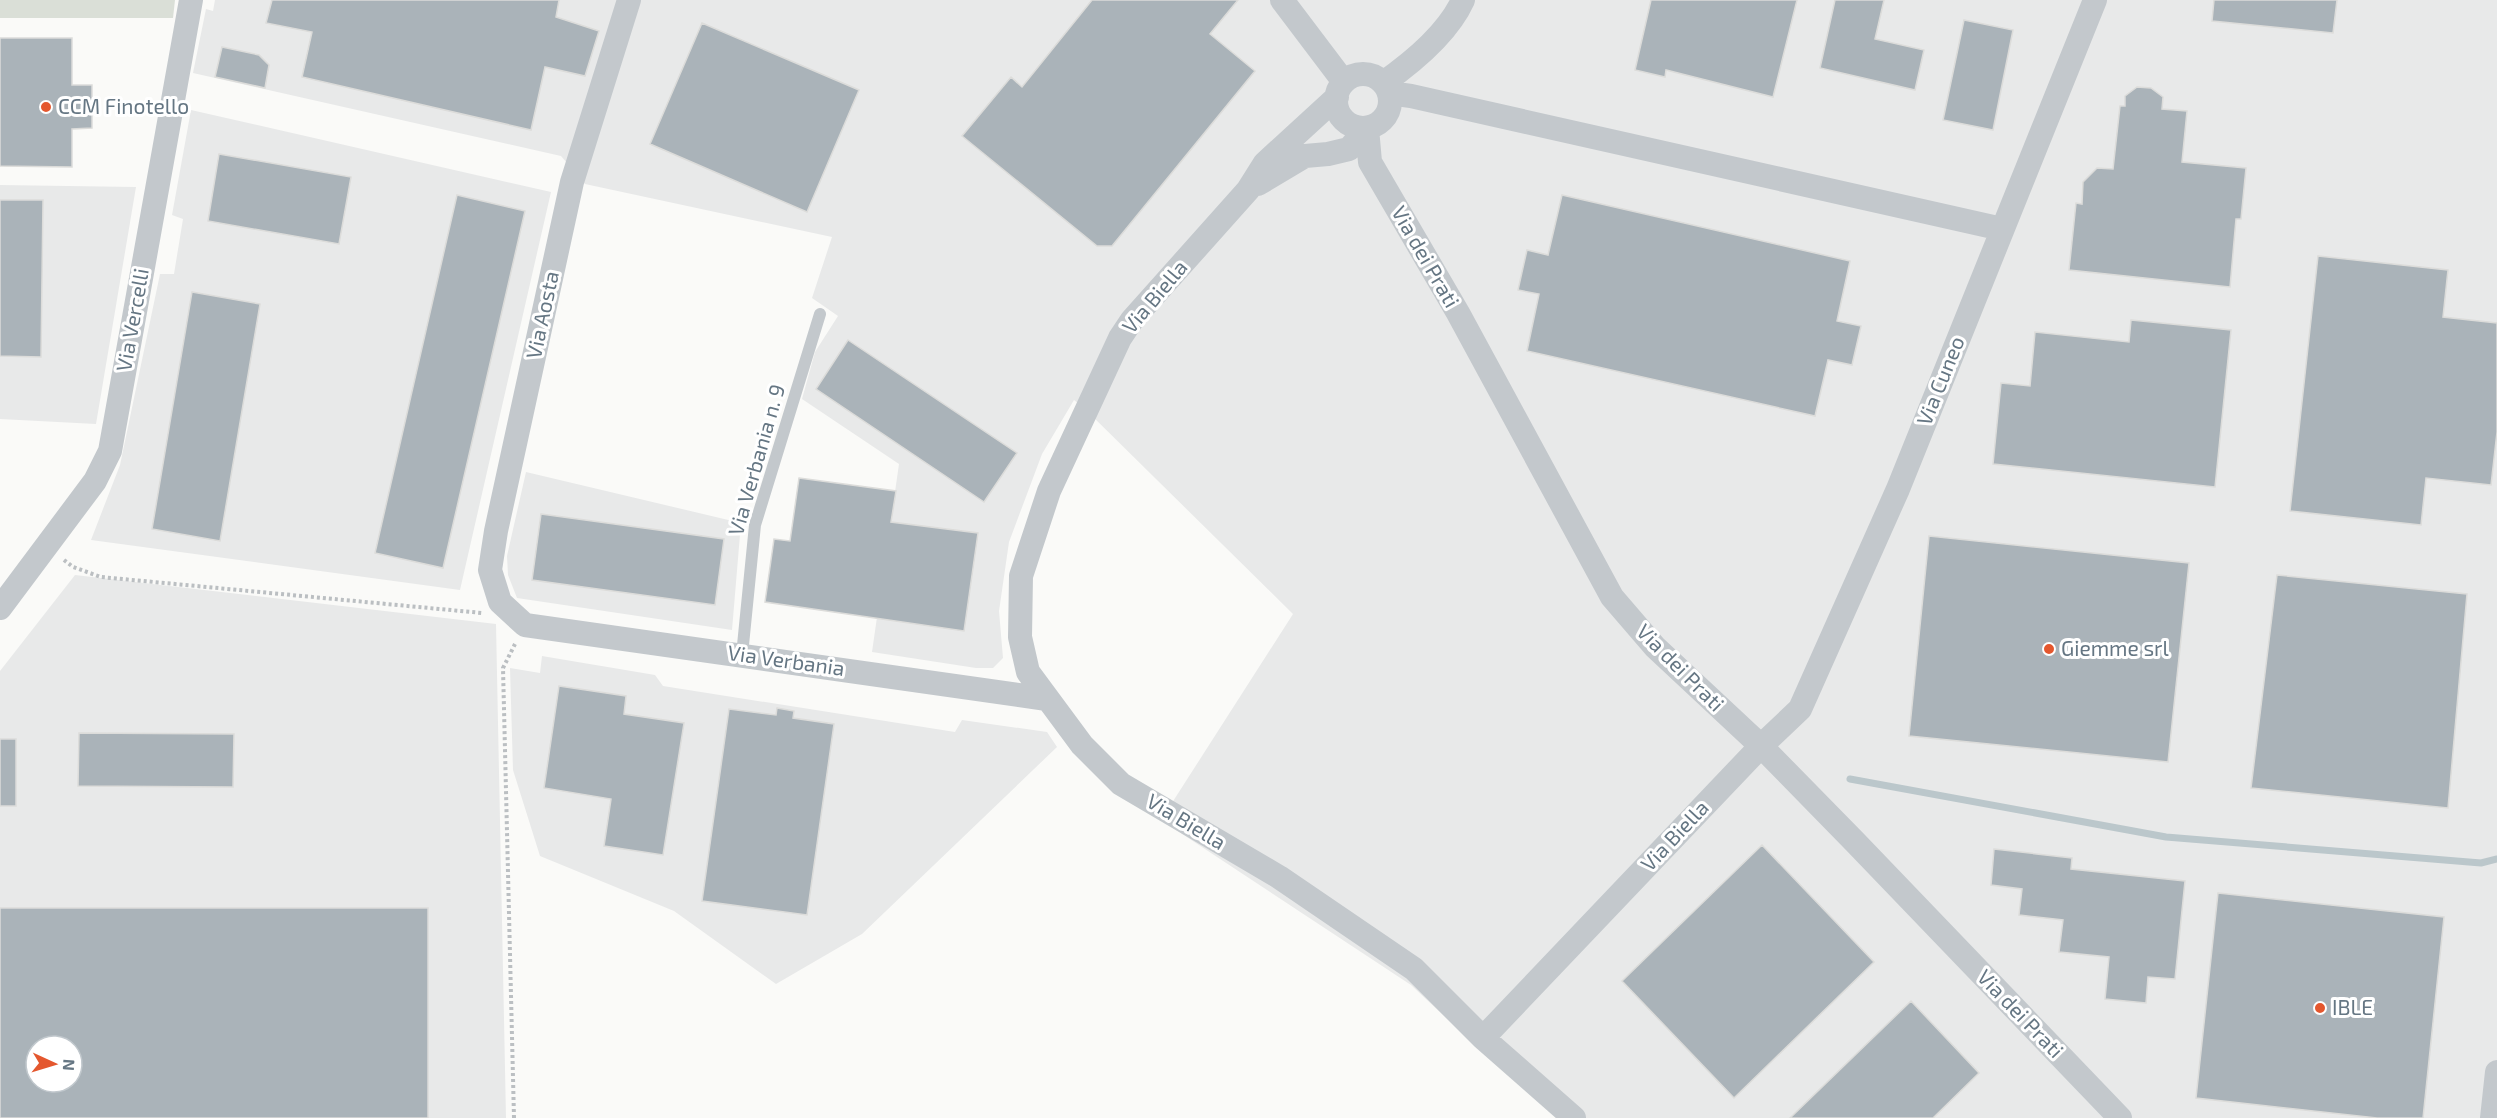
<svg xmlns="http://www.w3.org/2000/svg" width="2497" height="1118" font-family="'Exo 2',sans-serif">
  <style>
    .built { fill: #e8e9e9; fill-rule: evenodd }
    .green { fill: #dadfd7 }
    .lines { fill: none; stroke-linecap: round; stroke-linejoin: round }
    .stream { stroke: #bbc7cb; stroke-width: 7 }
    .building { fill: #aab3b9; stroke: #dcdcda; stroke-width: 1.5; fill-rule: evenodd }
    .path { stroke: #bbbfc2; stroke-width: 4; stroke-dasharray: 3 3; stroke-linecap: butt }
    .service { stroke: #c3c8cc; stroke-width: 12 }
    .minor { stroke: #c3c8cc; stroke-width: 24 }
    .poi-dot { fill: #e4572e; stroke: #fff; stroke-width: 2 }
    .labels { text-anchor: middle; stroke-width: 6; stroke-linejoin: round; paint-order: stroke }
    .poi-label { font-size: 21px; fill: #657683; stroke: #fff; text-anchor: start }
    .street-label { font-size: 21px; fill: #657683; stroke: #fff }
  </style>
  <rect width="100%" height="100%" fill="#fafaf8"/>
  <path class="built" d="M215,0h2282v1118h-936l-71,-59 -79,-74 -250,-165 132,-206 -207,-204 -12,-10 -32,54 -33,88 -10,69 4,47 -10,10h-17l-104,-16 27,-188 -97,-65 13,-47 23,-36 -26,-18 20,-61 -247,-53 -24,-28 -368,-83 13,-64 7,2z
    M191,110l360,82 -91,398 -369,-50 29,-75 40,-191h14l9,-55 -11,-4z
    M0,185l136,2 -40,237 -96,-5z
    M526,472l215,51 -9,107 -215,-32 -9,-23 -1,-19z
    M75,575l421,49 10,494h-506v-447zM36,1046h36v36h-36z
    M542,656l113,19 8,11 292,46 7,-12 85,12 10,15 -195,187 -86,50 -102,-73 -134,-55 -27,-86 -3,-102 30,5z"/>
  <path class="green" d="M0,0h175l-2,18h-173z"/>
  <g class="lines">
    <path class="stream" d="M1850,779l316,58 315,26 16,-4"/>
  </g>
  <path class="building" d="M272,0h287l-3,17 43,14 -14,45 -40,-9 -14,63 -229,-53 10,-45 -46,-9z
    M1092,0h146l-28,34 45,37 -143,175h-15l-135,-110 49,-59 11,10z
    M1651,0h146l-24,97 -107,-27 -1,7 -30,-7z
    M1835,0h49l-9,39 49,11 -9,40 -95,-22z
    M2214,0h123l-4,33 -121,-12z
    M1964,20l49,10 -20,100 -50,-10z
    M702,23l157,67 -52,122 -157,-68z
    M0,38h72v47h20v43l-20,1v38l-72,-1z
    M222,47l37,8 10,10 -4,23 -50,-11z
    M2137,87l14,1 12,9 -1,12 25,2 -5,51 64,6 -5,51h-5l-6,68 -161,-17 7,-67 6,1 1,-22 14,-14 16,1 7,-63h5v-10z
    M219,154l132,23 -12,67 -131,-23z
    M457,195l68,16 -82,357 -68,-15z
    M1562,195l288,66 -13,60 24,5 -9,39 -24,-5 -13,56 -288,-65 12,-57 -21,-4 9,-40 21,5z
    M0,200h43l-2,157 -41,-1z
    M2318,256l130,14 -5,47 54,6v109l-6,53 -65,-7 -5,47 -131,-14z
    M192,292l68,12 -40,237 -68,-12z
    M2131,320l100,10 -16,157 -222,-23 8,-81 29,3 5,-54 94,10z
    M848,340l169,113 -33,49 -168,-113z
    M799,478l97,13 -5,31 87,11 -14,98 -199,-29 9,-63 16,2z
    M541,514l183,25 -9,66 -183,-25z
    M1929,536l260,27 -21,199 -259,-26z
    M2277,575l190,19 -19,214 -197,-20z
    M559,686l67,10 -2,18 60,9 -21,132 -59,-9 7,-47 -67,-11z
    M777,708l17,3 -1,7 41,6 -27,191 -105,-14 27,-192 47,6z
    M79,733l155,1 -1,53 -155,-1z
    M0,739h16v67h-16z
    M1762,845l112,117 -140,136 -112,-117z
    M1994,849l78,9 -1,11 114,12 -10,98 -27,-2 -2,26 -41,-4 4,-42 -50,-5 4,-32 -44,-5 3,-26 -31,-4z
    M2218,893l226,24 -21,201h-46l-181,-20z
    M0,908h428v210h-428zM36,1046h36v36h-36z
    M1911,1001l68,72 -46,45h-143z"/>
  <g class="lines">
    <path class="path" d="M64,560l9,7 28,10 381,36
      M514,1118l-11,-450 12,-24"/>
    <path class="service" d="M742,655l13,-130 65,-211"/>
    <path class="minor" d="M629,0l-57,182 -76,349 -6,39 10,32 25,23 522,74
      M1282,0l62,82
      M1336 101a27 27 0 1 1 54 0a27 27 0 1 1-54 0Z
      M1383,83c30,-21 65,-50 80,-83
      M1389,93l22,3 591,133
      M1337,97l-72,66 -17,27 -116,130 -12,18 -71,153 -28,85 -1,61 8,35 54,73 39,39 158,93 135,92 69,69 278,-292 39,-37 98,-220 197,-489
      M1367,128l3,34 88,151 154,284 43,50 106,99 94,96 265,276
      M1258,184l47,-28 23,-2 21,-5 7,-8 3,-13
      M0,608l95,-127 15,-30 81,-451
      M1483,1038l91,80
      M2492,1118l5,-46"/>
  </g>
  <g class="poi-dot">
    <circle cx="46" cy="107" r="6"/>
    <circle cx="2049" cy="649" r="6"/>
    <circle cx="2320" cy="1008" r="6"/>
  </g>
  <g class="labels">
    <g class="poi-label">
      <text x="58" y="114">CCM Finotello</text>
      <text x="2061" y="656">Giemme srl</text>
      <text x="2332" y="1015">IBLE</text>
    </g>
    <g class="street-label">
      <text transform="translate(1425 257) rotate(60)" y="7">Via dei Prati</text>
      <text transform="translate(1155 297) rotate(-50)" y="7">Via Biella</text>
      <text transform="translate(543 315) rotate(-78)" y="7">Via Aosta</text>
      <text transform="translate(133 320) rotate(-80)" y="7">Via Vercelli</text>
      <text transform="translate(1941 381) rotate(-68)" y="7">Via Cuneo</text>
      <text transform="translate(757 460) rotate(-74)" y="7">Via Verbania n. 9</text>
      <text transform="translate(786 661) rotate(8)" y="7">Via Verbania</text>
      <text transform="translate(1680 668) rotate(45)" y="7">Via dei Prati</text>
      <text transform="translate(1186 822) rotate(31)" y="7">Via Biella</text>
      <text transform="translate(1675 836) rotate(-47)" y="7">Via Biella</text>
      <text transform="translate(2020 1014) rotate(46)" y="7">Via dei Prati</text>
    </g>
  </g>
  <g transform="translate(54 1064) rotate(94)"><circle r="28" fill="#ffffff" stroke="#c1c8cd" stroke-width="1.5"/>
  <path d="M0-4.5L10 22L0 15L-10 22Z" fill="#e4572e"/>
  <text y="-9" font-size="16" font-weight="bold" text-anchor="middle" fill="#657683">N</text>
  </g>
</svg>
